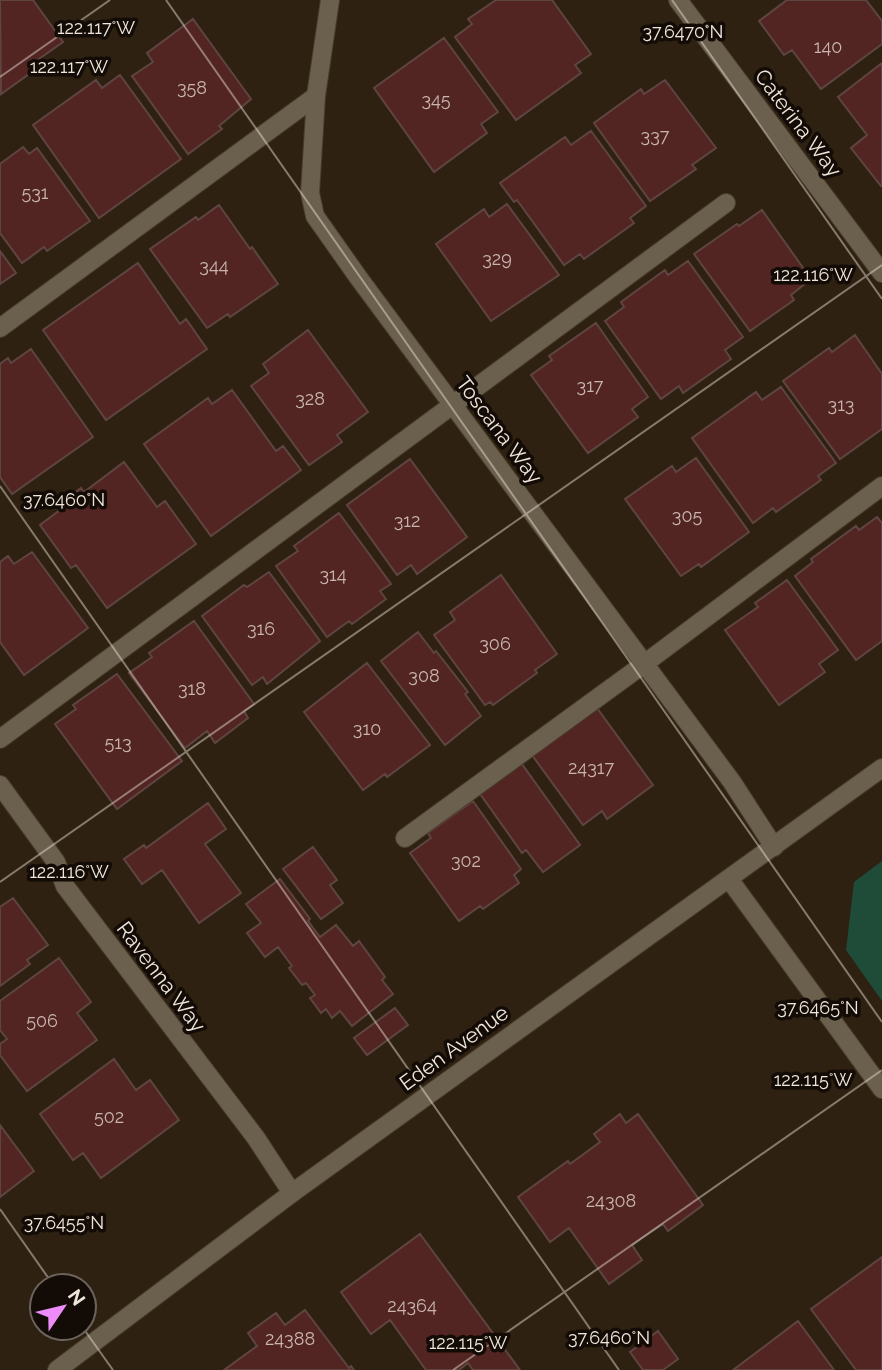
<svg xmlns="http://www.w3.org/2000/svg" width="882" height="1370" font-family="Raleway,sans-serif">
<rect width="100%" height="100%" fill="#2f2111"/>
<path fill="#1e4c38" d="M882 861V1001L846 950 854 882Z"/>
<path fill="#522422" stroke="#5e4542" stroke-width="2" d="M0 0H33L63 42 39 59 43 64 1 94Z
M496 0H552L591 54 575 65 581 73 516 120 455 37 472 24 468 19Z
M787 0H866L882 21V44L821 89 792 50 784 55 759 21Z
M193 19 251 99 219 126 222 129 188 154 132 76 153 62 147 53Z
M444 38 498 112 481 124 487 133 434 172 374 88Z
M882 63V185L881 186 851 148 867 135 838 97Z
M120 75 181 159 99 218 33 125 96 80 102 88Z
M665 80 716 148 692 165 696 169 650 201 594 123 641 89 644 94Z
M591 131 646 206 630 218 634 223 584 259 580 254 564 265 517 200 514 202 500 183 565 137 571 145Z
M23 147 29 154 37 148 90 221 47 251 44 247 22 263 0 233V164Z
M507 204 559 275 491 321 436 244 484 209 489 217Z
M219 205 250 249 252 247 278 284 230 317 228 314 207 328 150 249 196 217 198 220Z
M762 210 811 279 791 295 794 300 750 331 694 254 737 224 739 226Z
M0 251 16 273 0 284Z
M688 261 743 337 725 350 731 359 683 393 679 386 661 399 605 321 624 307 621 302 665 270 668 275Z
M138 263 180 324 186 319 207 349 106 420 43 330Z
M596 323 648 397 632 409 638 417 588 453 531 375 552 360 549 356Z
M308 330 368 412 337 435 342 442 309 465 251 386 269 373 263 364Z
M855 335 882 374V429L840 459 783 381 829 348 832 352Z
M31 349 93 437 12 494 0 477V364L8 358 11 363Z
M781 387 836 463 818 476 821 480 776 512 773 508 753 523 692 438 756 392 762 400Z
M232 390 276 451 283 446 301 470 211 536 144 444 208 398 212 404Z
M696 458 749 532 701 567 699 564 681 576 625 499 672 466 676 472Z
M410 459 467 537 417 574 411 565 397 575 347 505Z
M124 462 157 507 165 501 196 544 107 608 76 565 71 568 40 525 60 510 57 506 81 488 84 492Z
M339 513 391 584 380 591 386 599 352 624 349 621 327 637 276 566 298 551 294 546Z
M877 517 882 523V641L856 660 795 576 813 562 811 559 856 526 859 530Z
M32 552 88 628 24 675 0 642V562L8 556 14 564Z
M269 572 320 641 267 684 263 677 252 685 202 616 244 585 247 587Z
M501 575 557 654 535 670 537 673 493 705 490 702 485 705 434 635 455 620 450 612Z
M787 580 838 650 819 664 825 672 779 705 725 630 758 607 755 603Z
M194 621 254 704 244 711 248 718 215 743 207 731 185 748 129 673 152 657 149 653Z
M418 632 434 653 436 651 468 692 465 694 481 716 445 745 381 661Z
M367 663 430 745 387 777 385 774 363 790 304 712Z
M117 674 182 761 117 809 55 724 76 709 73 705Z
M597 708 653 785 607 819 602 811 583 825 529 751Z
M519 760 580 845 543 872 526 850 522 853 478 791Z
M473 801 521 869 514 875 519 883 483 909 480 906 459 921 410 853 431 838 428 833Z
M208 803 226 829 205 844 241 893 199 923 162 870 142 884 124 859 144 845 146 848Z
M313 847 337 880 330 885 343 903 321 919 283 869Z
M280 879 310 919 308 921 320 937 336 925 353 946 359 941 385 977 382 980 393 994 352 1026 340 1011 332 1018 326 1009 321 1013 310 998 315 995 306 983 302 985 289 968 292 966 278 947 265 957 247 933 261 923 246 904Z
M13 898 48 945 27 960 30 964 0 986V907Z
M59 958 91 1002 77 1013 97 1040 27 1091 0 1055V1044L7 1039 0 1030V1001Z
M395 1008 408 1025 367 1055 354 1038Z
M114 1059 136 1090 150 1080 179 1120 101 1178 83 1153 73 1160 40 1114Z
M620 1114 626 1123 638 1114 703 1205 668 1231 663 1224 632 1245 642 1260 609 1284 569 1228 550 1242 518 1197 568 1161 570 1164 600 1142 594 1134Z
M0 1125 34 1171 0 1197Z
M420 1234 520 1370H473L468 1363 459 1370H426L390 1320 371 1334 341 1292Z
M882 1257V1370H856L811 1309Z
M305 1310 349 1368 351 1366 354 1370H224L257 1346 248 1333 276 1313 285 1325Z
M798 1321 834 1370H733Z
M658 1331 678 1359 663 1370H643L630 1352Z"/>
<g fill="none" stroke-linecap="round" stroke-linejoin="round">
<defs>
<path id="service" d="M0 328 316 96
M0 739 726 203
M405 838 644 664 882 486"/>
<path id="minor" d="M330 0 316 96 310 193 315 216 358 277 732 782 774 847
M678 0 882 273
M0 785 56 862 65 886 256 1138 292 1193
M729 879 882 1089"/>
<path id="tertiary" d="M57 1370 292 1193 882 768"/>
</defs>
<use href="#service" stroke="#4a3d2d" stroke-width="20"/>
<use href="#minor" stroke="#4a3d2d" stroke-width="20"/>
<use href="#tertiary" stroke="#4a3d2d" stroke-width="20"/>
<use href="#service" stroke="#6b604e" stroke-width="18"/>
<use href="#minor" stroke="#6b604e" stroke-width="18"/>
<use href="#tertiary" stroke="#6b604e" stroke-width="18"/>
</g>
<path fill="none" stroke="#f0e6dc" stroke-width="2" stroke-opacity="0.45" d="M166 0 882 1022M672 0 882 299M0 77 110 0M0 486 619 1370M0 882 882 265M0 1209 54 1286M83 1328 113 1370M453 1370 882 1070"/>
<g text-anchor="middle" stroke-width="7" stroke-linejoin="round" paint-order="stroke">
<g font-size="18" fill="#c8b6ae">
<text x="828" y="53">140</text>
<text x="192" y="94">358</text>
<text x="436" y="106">345</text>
<text x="655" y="142">337</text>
<text x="35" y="199">531</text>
<text x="497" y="265">329</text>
<text x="214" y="272">344</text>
<text x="590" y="392">317</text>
<text x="310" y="405">328</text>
<text x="841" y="411">313</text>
<text x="687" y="522">305</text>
<text x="407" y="527">312</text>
<text x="333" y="581">314</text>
<text x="261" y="635">316</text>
<text x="495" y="650">306</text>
<text x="424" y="682">308</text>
<text x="192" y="695">318</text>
<text x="367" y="735">310</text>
<text x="118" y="749">513</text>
<text x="591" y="774">24317</text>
<text x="466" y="867">302</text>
<text x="42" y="1027">506</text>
<text x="109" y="1123">502</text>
<text x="611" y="1207">24308</text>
<text x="412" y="1312">24364</text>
<text x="290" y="1345">24388</text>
</g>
<g font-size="21" fill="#f0e6dc" stroke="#130c06">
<text transform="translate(798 123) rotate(53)" y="7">Caterina Way</text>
<text transform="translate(499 430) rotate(53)" y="7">Toscana Way</text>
<text transform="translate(161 977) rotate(53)" y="7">Ravenna Way</text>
<text transform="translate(454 1048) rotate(-36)" y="7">Eden Avenue</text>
</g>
</g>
<g font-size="18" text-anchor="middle" fill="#f0e6dc" stroke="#130c06" stroke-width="7" stroke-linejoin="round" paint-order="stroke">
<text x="96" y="34">122.117°W</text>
<text x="683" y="38">37.6470°N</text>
<text x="69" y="73">122.117°W</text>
<text x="813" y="281">122.116°W</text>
<text x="64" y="506">37.6460°N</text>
<text x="69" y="878">122.116°W</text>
<text x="818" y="1014">37.6465°N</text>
<text x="813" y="1086">122.115°W</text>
<text x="64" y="1229">37.6455°N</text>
<text x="609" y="1344">37.6460°N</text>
<text x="468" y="1349">122.115°W</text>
</g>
<g transform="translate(63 1307) rotate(55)"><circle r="33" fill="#130c06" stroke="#6b635c" stroke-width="2"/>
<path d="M0-5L12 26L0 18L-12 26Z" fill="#ed8cf9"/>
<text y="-10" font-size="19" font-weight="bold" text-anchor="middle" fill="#f0e6dc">N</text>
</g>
</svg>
